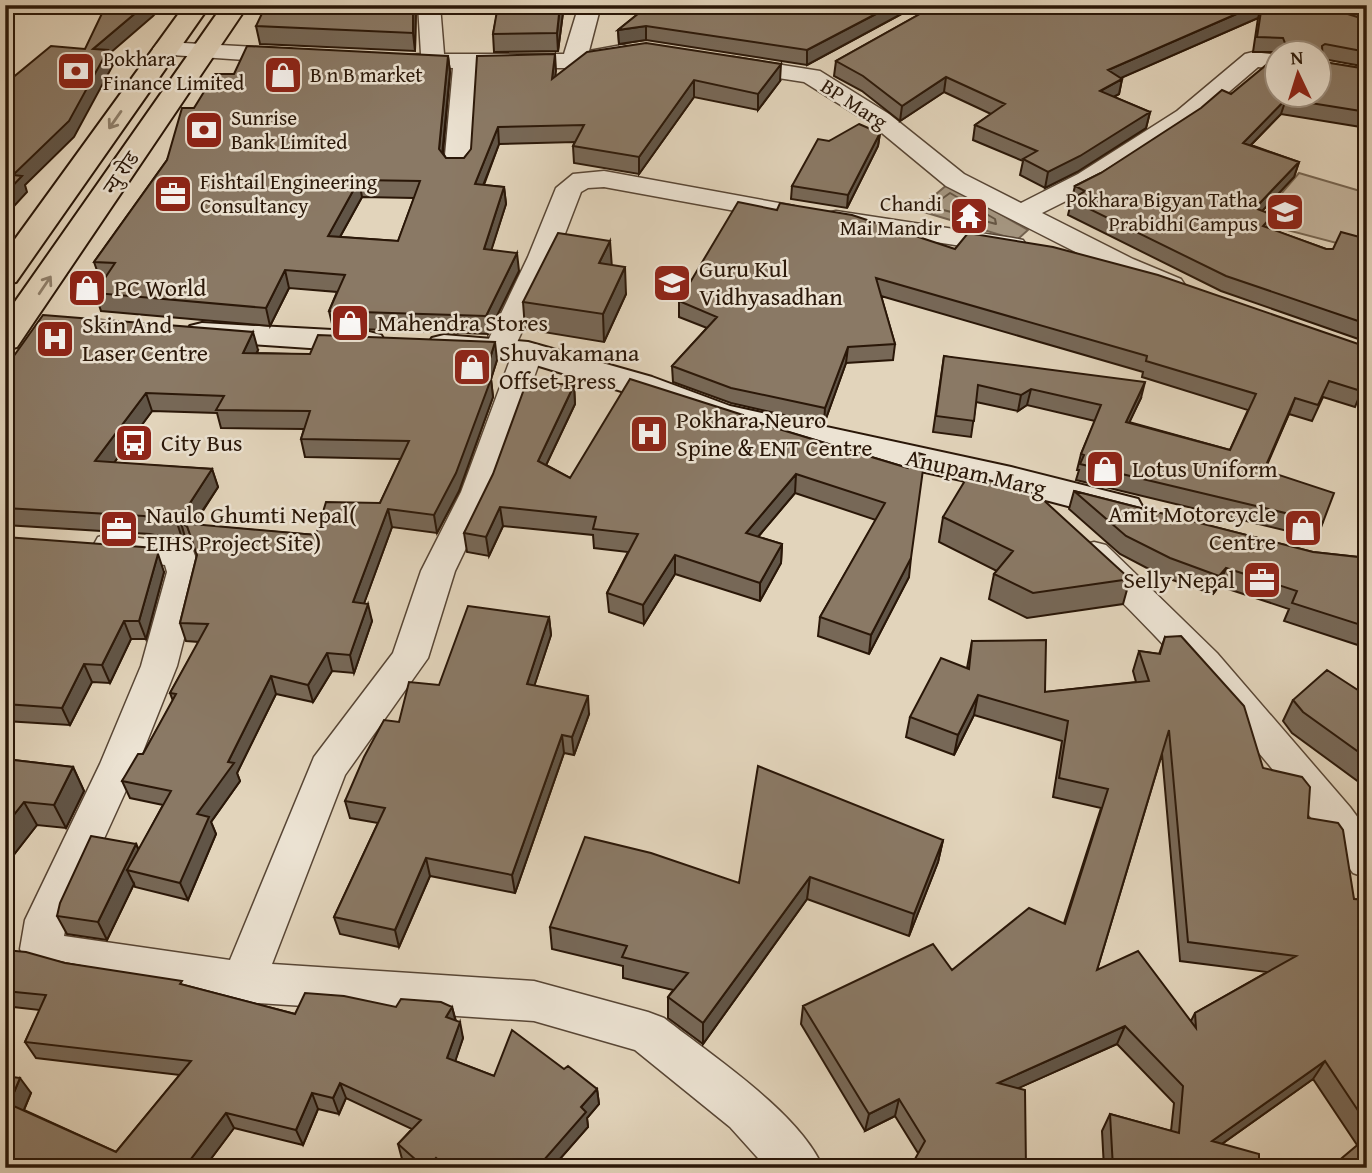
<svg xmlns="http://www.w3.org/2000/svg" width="1372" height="1173" font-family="'Gentium Book Plus','Noto Serif Devanagari',serif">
<rect width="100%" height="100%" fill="#e2d4bb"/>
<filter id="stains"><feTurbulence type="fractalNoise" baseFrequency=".00286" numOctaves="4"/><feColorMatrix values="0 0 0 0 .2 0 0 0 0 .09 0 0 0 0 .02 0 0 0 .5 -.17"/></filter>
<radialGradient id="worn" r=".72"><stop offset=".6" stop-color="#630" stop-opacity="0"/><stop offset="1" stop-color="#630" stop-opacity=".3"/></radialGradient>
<path fill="#c3b49d" stroke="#766652" stroke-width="2" d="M1299 173 1367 193V251L1257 222Z"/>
<path fill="#a3947e" stroke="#73624f" stroke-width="2" d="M948 184 1028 230 1017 240 917 210Z"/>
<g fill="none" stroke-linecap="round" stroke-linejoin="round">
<path stroke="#665643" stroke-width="2" d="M950 193 995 219 996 224 936 208V203Z"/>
<defs>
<path id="minor" d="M418 5H440L444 54H564L579 5H601L589 51 622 45 630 47 634 52 630 57 571 68H477L470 166 466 172H448L444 166 453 68 395 66 391 61 395 56 421 54Z
M165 42 291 49 299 51 303 56 299 61 291 63 157 54 153 49 157 44Z
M1253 52 1278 55V69L1258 67 1195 121 1096 186 1042 213 1133 259 1181 279 1185 285 1181 291 1171 294 1161 291 1113 271 946 186 871 124 804 82 733 71 725 69 721 64 725 59 733 57 820 71 889 114 964 174 1021 203 1078 174 1177 111 1245 54Z
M604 171 784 204 794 206 798 212 794 218 784 220 604 187 588 188 581 192 556 257 514 349 510 356 499 358 488 356 484 349 528 257 556 188 573 174Z
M836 211 1013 238 1023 240 1027 246 1023 252 1013 254 826 225 822 219 826 213Z
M528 343 539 345 543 352 493 492 455 571 428 658 345 775 272 964 534 981 648 1012 664 1018C711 1055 800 1113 823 1168H767L730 1127 635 1050 534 1021 243 1002 75 977 26 962 20 949 25 920 100 764 141 666 167 572 165 565 98 555 93 546 98 537 110 534 191 545 201 572 177 666 138 764 67 920 64 936 230 960 314 757 393 653 421 571 461 492 513 352 517 345Z
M1094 542 1106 545 1217 653 1350 807 1367 830V878L1353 873C1271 762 1182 658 1082 563L1077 554 1082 545Z"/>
<path id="secondary" d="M202 323 369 332 381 335 385 342 381 349 369 352 190 340 186 333 190 326Z
M444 335 528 342 652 377 730 406 1011 467 1138 499 1143 508 1138 517 1125 521 1011 491 722 427 628 393 526 362 432 352 428 345 432 338Z"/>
<path id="primary" d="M185 5H210L16 282 5 284V253Z
M223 5H248L17 347 5 350V316Z"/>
</defs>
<use href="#minor" stroke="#584635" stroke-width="3"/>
<use href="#secondary" stroke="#2a1708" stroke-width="4"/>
<use href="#primary" stroke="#2a1708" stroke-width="4"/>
<use href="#minor" fill="#ece3d3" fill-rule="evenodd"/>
<use href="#secondary" fill="#ece3d3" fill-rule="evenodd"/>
<use href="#primary" fill="#e2d4bb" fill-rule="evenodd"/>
</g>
<path fill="#776857" stroke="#2a1708" stroke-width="2" fill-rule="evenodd" d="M416 5 415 51 260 44 256 26Z
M482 5H564L558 51 494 52 493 34 498 9H482Z
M649 5H918L807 65 646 40 619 44 618 30Z
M936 5H1367V67L1323 59V62L1367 69V128L1281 114 1251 145 1299 162 1294 177 1262 211 1273 215 1268 228 1326 249H1333L1367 239V342L1221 291 1068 215 1075 186 1101 173 1231 94 1320 52H1253L1258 18 1120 78 1122 79 1119 94 1114 97 1150 112 1146 128 1077 172 1045 188 1020 175 1023 161 973 140 975 125 991 114 944 92 900 121 862 91 834 76 836 61Z
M555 54V76L780 81 758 110 694 97 639 174 574 163 573 146 575 142 499 144 484 185 504 187 506 204 491 250 519 271 488 334 333 328 329 311 337 292 289 288 270 326 101 311 95 293 104 279H100L94 262 167 160 194 108 234 74 448 56 450 72 443 153 446 158H464ZM362 197 414 198 398 241 340 237Z
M880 133 878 146 847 208 791 199 792 186 829 141Z
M955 249 1367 377 1355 407 1323 397 1312 421 1289 414 1264 470 1323 522 1317 538 1076 480 1079 470H1077L1081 454 1095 421 1027 405 1018 411 976 402 971 437 933 432 944 356 1141 398 1129 422 1230 450 1248 410 1142 377 1143 372 881 296 895 344 893 360 846 363 824 424 731 403 673 382 672 366 707 328 679 317V301Z
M611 265 626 294 604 342 525 329 523 302Z
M258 350 257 353 497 360 491 379 493 397 459 491 437 533 392 527 364 603 372 621 354 673 332 671 313 702 276 694 237 773 240 781 211 822 216 834 188 900 135 887 134 884 107 940 67 934 57 916 136 844 139 850 163 805 130 798 122 781 143 754 173 701 170 693 199 642 186 641 180 623 197 555 193 544 187 541 185 537 183 541 150 534 5 525V378L9 373 6 367ZM152 411 217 413 221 428 304 429 301 439 305 457 401 459 380 503 316 535 194 525 218 487 212 469 114 463Z
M574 385 575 404 546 465 570 478 743 418 908 468 909 577 869 654 818 636 820 617 876 520 795 493 758 537 782 544 781 563 760 601 675 574 644 624 609 612 607 593 628 552 594 548 593 535 503 526 489 556 467 552 464 533Z
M1074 491 1313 552 1367 558V648L1284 621 1289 609 1219 586 1213 594 1164 577 1120 554 1069 509Z
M943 517 1130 579 1123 604 1027 618 989 599 994 574 997 571 939 542Z
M5 537 164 572 146 639H131L110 683 92 682 70 725 5 721Z
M549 617 551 635 534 686 589 714 574 755 564 753 515 893 430 876 399 947 340 934 334 917 378 823 350 818 345 801 399 722 439 685Z
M1165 637 1263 768 1308 818 1354 899 1367 900V1168L1357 1145 1313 1079 1222 1144 1259 1168H1104L1102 1131 1110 1114 1171 1131 1174 1103 1117 1044 1018 1088 918 1153 895 1116 865 1131 801 1024 803 1006 952 970 1064 923 1101 808 1053 797 1062 741 974 715 954 755 906 737 910 717 967 668 972 641 1045 692 1136 682 1133 671 1139 651 1159 654ZM1162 754 1180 961 1267 972 1195 1013 1191 1021 1097 970Z
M1367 696V788L1292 733 1283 721 1293 700Z
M5 759 73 767 84 791 66 828 37 825 5 866Z
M943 840 938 862 909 936 807 899 703 1044 668 1018V997L673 990 623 978V966L552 949 550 927 739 883Z
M5 950 65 963 184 985 295 1014 396 1007H452L456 1021 463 1038 455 1061 494 1076 564 1069 597 1089 599 1104 587 1118 588 1127 552 1168H413L402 1159 398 1144 412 1129 346 1098 339 1114 318 1109 303 1145 234 1128 204 1168H5V1076L31 1093 24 1110 116 1152 180 1075 36 1058 25 1042 40 1010 5 1006Z"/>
<path fill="#615547" stroke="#2a1708" stroke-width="2" d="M145 5H163L153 16 109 54 113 65 74 137 25 185 27 192 5 216V194L13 175 93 49Z
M413 5H416L415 51 413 33Z
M560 5H564L558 51 557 33Z
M893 5H918L807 65V50Z
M1257 5H1262L1258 18 1105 85 1108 70Z
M646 26V40L619 44 618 30Z
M555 54 556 71 553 96 552 79Z
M448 56 450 72 441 166 439 149Z
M781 64 780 81 758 110V94Z
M946 77 944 92 900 121 902 106Z
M1122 79 1119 94 1097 106 1100 91Z
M694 80V97L639 174V157Z
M1286 99 1281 114 1238 158 1243 143Z
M1150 112 1146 128 1077 172 1045 188 1048 172Z
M498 127 499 144 477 201 475 184Z
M880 133 878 146 847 208 848 195Z
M1299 162 1294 177 1250 224 1255 208Z
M359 180 362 197 331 253 328 236Z
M504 187 506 204 486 267 484 249Z
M1273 215 1268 230 1263 226Z
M610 241 612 268 599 263Z
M517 253 519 271 488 334 486 316Z
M625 267 626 294 604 342 603 314Z
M285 270 289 288 270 326 266 308Z
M253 332 258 350 248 371 243 353Z
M495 342 497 360 491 379 493 397 459 491 437 533 434 515 484 378Z
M848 347 846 363 824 424 825 408Z
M1145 382 1141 398 1122 438 1126 422Z
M574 385 575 404 539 480 538 461Z
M1031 389 1027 405 1018 411 1021 395Z
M146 393 152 411 102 479 95 461Z
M1295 398 1289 414 1258 486 1264 470Z
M212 469 218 487 189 531 187 526 181 523 185 537 183 541 177 523Z
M796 474 795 493 745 552 746 533Z
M500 507 503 526 489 556 486 537Z
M388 509 392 527 358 620 353 602Z
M782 544 781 563 760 601V583Z
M158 554 164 572 146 639 139 621Z
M675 555V574L644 624 643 605Z
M911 558 909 577 869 654 871 635Z
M1226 568 1219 586 1213 594 1219 576Z
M368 604 372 621 354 673 350 655Z
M549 617 551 635 529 702 527 684Z
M124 621 131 639 110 683 102 665Z
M327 653 332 671 313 702 308 685Z
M84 664 92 682 70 725 62 708Z
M271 676 276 694 237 773 240 781 211 822 216 834 188 900 180 883 197 814 228 762Z
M978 695 974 715 954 755 958 735Z
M588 696 589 714 574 755 572 737Z
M562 735 564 753 515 893 512 875Z
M73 767 84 791 66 828 54 805Z
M24 802 37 825 5 866V826Z
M943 840 938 862 909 936 914 914Z
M136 844 144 862 127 870 134 884 107 940 98 922Z
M426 858 430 876 399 947 395 930Z
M810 877 807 899 703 1044V1023Z
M452 1007 456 1023 446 1017Z
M460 1022 463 1038 451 1074 447 1058Z
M1125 1026 1117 1044 992 1100 998 1083Z
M1325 1061 1313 1079 1202 1158 1212 1141Z
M20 1078 31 1093 20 1119 9 1104Z
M340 1083 346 1098 339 1114 333 1098Z
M597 1089 599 1104 587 1118 588 1127 552 1168H537L581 1107Z
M312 1093 318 1109 303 1145 296 1130Z
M899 1099 895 1116 865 1131 869 1114Z
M226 1113 234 1128 204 1168H184Z
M436 1158 439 1168H427Z"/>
<path fill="#8a7965" stroke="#2a1708" stroke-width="2" fill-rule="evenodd" d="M106 5H145L93 49 108 50 69 121 13 175 22 176 5 194V84L51 46 85 49Z
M266 5H413V33L256 26Z
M498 5H560L557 33 493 34Z
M649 5H893L807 50 646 26 618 30Z
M936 5H1257L1108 70 1122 79 1100 91 1150 112 1080 156 1048 172 1023 159 1037 151 975 125 1005 104 946 77 902 106 863 76 836 61Z
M1262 5H1319L1367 20V52L1325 44 1322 46 1323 62 1367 69V112L1286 99 1243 143 1299 162 1255 208 1273 215 1263 226 1326 249H1333L1341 232 1367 239V324L1226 276 1071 200 1085 191 1075 186 1101 173 1201 108 1222 90 1231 94 1277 56 1278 94H1320V52H1285V49L1292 44 1285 43 1283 38 1257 37Z
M1355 5H1367V8Z
M646 43 781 64 758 94 694 80 639 157 573 146 584 125 498 127 475 184 504 187 484 249 517 253 486 316 329 311 345 275 285 270 266 308 95 293 115 263 94 262 167 160 182 108H194L215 74H234L247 46 448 56 439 149 446 158H464L471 149 477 56 555 54 552 79 587 52ZM359 180 420 181 398 241 328 236Z
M859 124 880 133 848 195 792 186 818 139 829 141Z
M738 202 777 210 780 203 852 215 955 249 968 233 1053 247 1158 275 1367 347V377L1361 391 1329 381 1318 405 1295 398 1264 470 1334 493 1323 522 1080 464 1084 455 1081 454 1101 405 1031 389 1021 395 978 385 974 421 936 416 944 356 1145 382 1126 422 1230 450 1256 394 1146 361 1147 356 876 278 895 344 848 347 825 408 731 388 672 366 717 317 679 301Z
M558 233 610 241 599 263 625 267 603 314 523 302Z
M43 315 253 332 243 353 310 354 318 335 495 342 484 378 491 379 456 473 434 515 388 509 353 602 368 604 350 655 327 653 308 685 271 676 228 762 234 763 197 814 209 817 180 883 127 870 171 791 122 781 138 754H143L176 694 170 693 208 624 180 623 197 555 187 526 181 523 316 535 326 502 380 503 409 441 301 439 310 411 216 410 224 396 146 393 95 461 212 469 177 523 144 516 5 508V378L13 367H6Z
M630 379 743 415 742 418 908 468 918 453 925 455 911 558 871 635 820 617 885 503 796 474 746 533 782 544 760 583 675 555 643 605 607 593 638 534 593 529 596 517 500 507 486 537 464 533 493 474 527 381 574 385 538 461 570 478Z
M969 474 1038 495 1130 579 1033 593 994 574 1013 551 943 517Z
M1074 491 1313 552 1367 558V627L1292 603 1297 591 1226 568 1219 576 1170 558 1126 536Z
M5 537 156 548 158 554 139 621H124L102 665 84 664 62 708 5 704Z
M468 606 549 617 527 684 588 696 572 737 562 735 512 875 426 858 395 930 334 917 385 808 345 801 364 757 384 720 399 722 409 682 439 685Z
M1181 636 1244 706 1263 768 1302 777 1310 787 1308 818 1338 823 1343 830 1354 899 1367 900V1124L1325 1061 1212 1141 1259 1154V1168H1113L1110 1114 1179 1133 1183 1086 1125 1026 998 1083 1025 1090 1026 1168H910L925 1141 899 1099 869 1114 803 1006 933 944 952 970 1029 908 1065 924 1108 789 1059 778 1068 721 978 695 958 735 910 717 941 658 969 669 972 641 1046 640 1045 692 1149 681 1139 651 1160 654 1165 637ZM1169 730 1188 942 1296 956 1195 1013 1196 1028 1138 951 1097 970Z
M1327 670 1367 696V758L1303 712 1293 700Z
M5 759 73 767 54 805 24 802 5 826Z
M758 766 943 840 914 914 810 877 703 1023 668 997 688 973 622 957 627 946 550 927 585 837 651 853 739 883Z
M91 836 136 844 98 922 57 916 60 903Z
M5 950 26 952 65 963 182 981 180 984 295 1014 305 993 344 996 396 1007 401 999 441 1002 452 1007 446 1017 460 1022 447 1058 494 1076 512 1030 564 1069 568 1066 597 1089 581 1107 586 1112 537 1168H448L436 1158 427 1168H425L398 1144 421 1120 340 1083 333 1098 312 1093 296 1130 226 1113 184 1168H5V1076L20 1078 9 1104 116 1152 191 1061 25 1042 46 995 5 991Z
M1367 1137V1168H1330Z"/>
<defs><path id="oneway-shaft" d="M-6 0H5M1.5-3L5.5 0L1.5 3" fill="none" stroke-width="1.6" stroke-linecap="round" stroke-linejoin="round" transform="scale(1.75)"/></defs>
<g stroke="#8f7f6a">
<use href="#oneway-shaft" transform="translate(115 120) rotate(125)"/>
<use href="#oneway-shaft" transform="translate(45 285) rotate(-56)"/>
</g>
<defs>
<symbol id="bank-square" viewBox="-11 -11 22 22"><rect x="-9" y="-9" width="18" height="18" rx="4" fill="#8f2418" stroke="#ece3d3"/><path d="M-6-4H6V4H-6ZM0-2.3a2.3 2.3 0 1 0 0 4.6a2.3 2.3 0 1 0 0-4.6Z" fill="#fff"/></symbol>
<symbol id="shop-square" viewBox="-11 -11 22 22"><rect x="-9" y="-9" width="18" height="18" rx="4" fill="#8f2418" stroke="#ece3d3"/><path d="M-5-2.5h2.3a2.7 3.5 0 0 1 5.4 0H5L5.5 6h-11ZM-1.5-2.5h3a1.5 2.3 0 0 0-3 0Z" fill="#fff"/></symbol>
<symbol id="office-square" viewBox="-11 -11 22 22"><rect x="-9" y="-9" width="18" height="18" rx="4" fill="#8f2418" stroke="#ece3d3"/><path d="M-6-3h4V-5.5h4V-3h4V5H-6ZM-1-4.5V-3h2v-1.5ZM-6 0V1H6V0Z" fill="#fff"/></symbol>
<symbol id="university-square" viewBox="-11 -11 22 22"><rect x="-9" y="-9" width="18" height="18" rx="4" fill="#8f2418" stroke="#ece3d3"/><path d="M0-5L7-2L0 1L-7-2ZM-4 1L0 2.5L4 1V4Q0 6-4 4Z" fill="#fff"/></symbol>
<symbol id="temple-square" viewBox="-11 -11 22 22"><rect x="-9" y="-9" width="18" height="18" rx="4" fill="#8f2418" stroke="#ece3d3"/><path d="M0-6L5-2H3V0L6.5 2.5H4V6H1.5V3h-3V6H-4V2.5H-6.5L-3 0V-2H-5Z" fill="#fff"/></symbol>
<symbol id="school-square" viewBox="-11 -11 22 22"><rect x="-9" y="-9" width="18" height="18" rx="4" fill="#8f2418" stroke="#ece3d3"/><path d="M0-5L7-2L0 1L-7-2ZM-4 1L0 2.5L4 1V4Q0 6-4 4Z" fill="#fff"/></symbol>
<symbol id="hospital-square" viewBox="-11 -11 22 22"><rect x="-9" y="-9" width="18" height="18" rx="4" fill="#8f2418" stroke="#ece3d3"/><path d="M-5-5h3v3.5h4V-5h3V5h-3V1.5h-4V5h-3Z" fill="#fff"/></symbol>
<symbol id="bus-square" viewBox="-11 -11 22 22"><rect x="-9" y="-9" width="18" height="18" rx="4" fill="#8f2418" stroke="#ece3d3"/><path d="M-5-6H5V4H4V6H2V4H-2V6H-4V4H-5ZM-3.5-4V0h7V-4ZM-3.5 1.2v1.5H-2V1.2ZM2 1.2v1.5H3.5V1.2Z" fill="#fff"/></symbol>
</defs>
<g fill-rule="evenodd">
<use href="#bank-square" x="54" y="49" width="44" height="44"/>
<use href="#shop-square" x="261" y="53" width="44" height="44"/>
<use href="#bank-square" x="182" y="108" width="44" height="44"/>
<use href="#office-square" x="151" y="172" width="44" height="44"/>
<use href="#university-square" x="1263" y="190" width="44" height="44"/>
<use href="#temple-square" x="947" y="194" width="44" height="44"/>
<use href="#school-square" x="650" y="261" width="44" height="44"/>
<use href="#shop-square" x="65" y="266" width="44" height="44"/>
<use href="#shop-square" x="328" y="301" width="44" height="44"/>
<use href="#hospital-square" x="33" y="317" width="44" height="44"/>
<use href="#shop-square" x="450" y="345" width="44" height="44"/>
<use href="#hospital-square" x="627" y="412" width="44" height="44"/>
<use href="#bus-square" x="112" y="421" width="44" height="44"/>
<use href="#shop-square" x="1083" y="447" width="44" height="44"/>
<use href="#shop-square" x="1281" y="506" width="44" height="44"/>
<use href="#office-square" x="97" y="507" width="44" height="44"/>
<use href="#office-square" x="1240" y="558" width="44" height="44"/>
</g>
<g text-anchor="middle" stroke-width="5" stroke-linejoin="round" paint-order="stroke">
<g font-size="21" fill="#2a1708" stroke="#ece3d3" text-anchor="start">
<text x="103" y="66">Pokhara<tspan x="103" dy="24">Finance Limited</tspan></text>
<text x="310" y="82">B n B market</text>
<text x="231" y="125">Sunrise<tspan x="231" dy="24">Bank Limited</tspan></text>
<text x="200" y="189">Fishtail Engineering<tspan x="200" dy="24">Consultancy</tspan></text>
<text x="1258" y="207" text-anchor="end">Pokhara Bigyan Tatha<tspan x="1258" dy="24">Prabidhi Campus</tspan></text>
<text x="942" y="211" text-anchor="end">Chandi<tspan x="942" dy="24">Mai Mandir</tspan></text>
</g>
<g font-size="21" fill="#2a1708" stroke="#ece3d3">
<text transform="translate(854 104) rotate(33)" y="7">BP Marg</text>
<text transform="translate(121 173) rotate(-56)" y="7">न्यु रोड</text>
</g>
<g font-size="24" fill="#2a1708" stroke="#ece3d3" text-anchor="start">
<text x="699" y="277">Guru Kul<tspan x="699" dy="28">Vidhyasadhan</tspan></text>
<text x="114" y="296">PC World</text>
<text x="377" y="331">Mahendra Stores</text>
<text x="82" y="333">Skin And<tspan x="82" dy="28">Laser Centre</tspan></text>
<text x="499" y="361">Shuvakamana<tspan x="499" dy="28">Offset Press</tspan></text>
<text x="676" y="428">Pokhara Neuro<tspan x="676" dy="28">Spine &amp; ENT Centre</tspan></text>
<text x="161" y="451">City Bus</text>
<text x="1132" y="477">Lotus Uniform</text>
<text x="1276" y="522" text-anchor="end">Amit Motorcycle<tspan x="1276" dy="28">Centre</tspan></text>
<text x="146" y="523">Naulo Ghumti Nepal(<tspan x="146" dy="28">EIHS Project Site)</tspan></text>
<text x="1235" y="588" text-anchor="end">Selly Nepal</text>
</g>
<g font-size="24" fill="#2a1708" stroke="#ece3d3">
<text transform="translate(976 473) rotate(13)" y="8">Anupam Marg</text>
</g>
</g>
<rect width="1372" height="1173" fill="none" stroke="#e2d4bb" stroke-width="28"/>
<rect x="7" y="7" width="1358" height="1159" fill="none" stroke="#2a1708" stroke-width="3.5"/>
<rect x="14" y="14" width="1344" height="1145" fill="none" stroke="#2a1708" stroke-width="2"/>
<g transform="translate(1298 74) rotate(356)"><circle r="33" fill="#ece3d3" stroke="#9e9182" stroke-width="2"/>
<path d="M0-5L12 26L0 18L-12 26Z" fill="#8f2418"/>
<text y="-10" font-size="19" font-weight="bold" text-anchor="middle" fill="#2a1708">N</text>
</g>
<rect width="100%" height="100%" filter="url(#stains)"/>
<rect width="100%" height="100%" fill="url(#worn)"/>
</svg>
